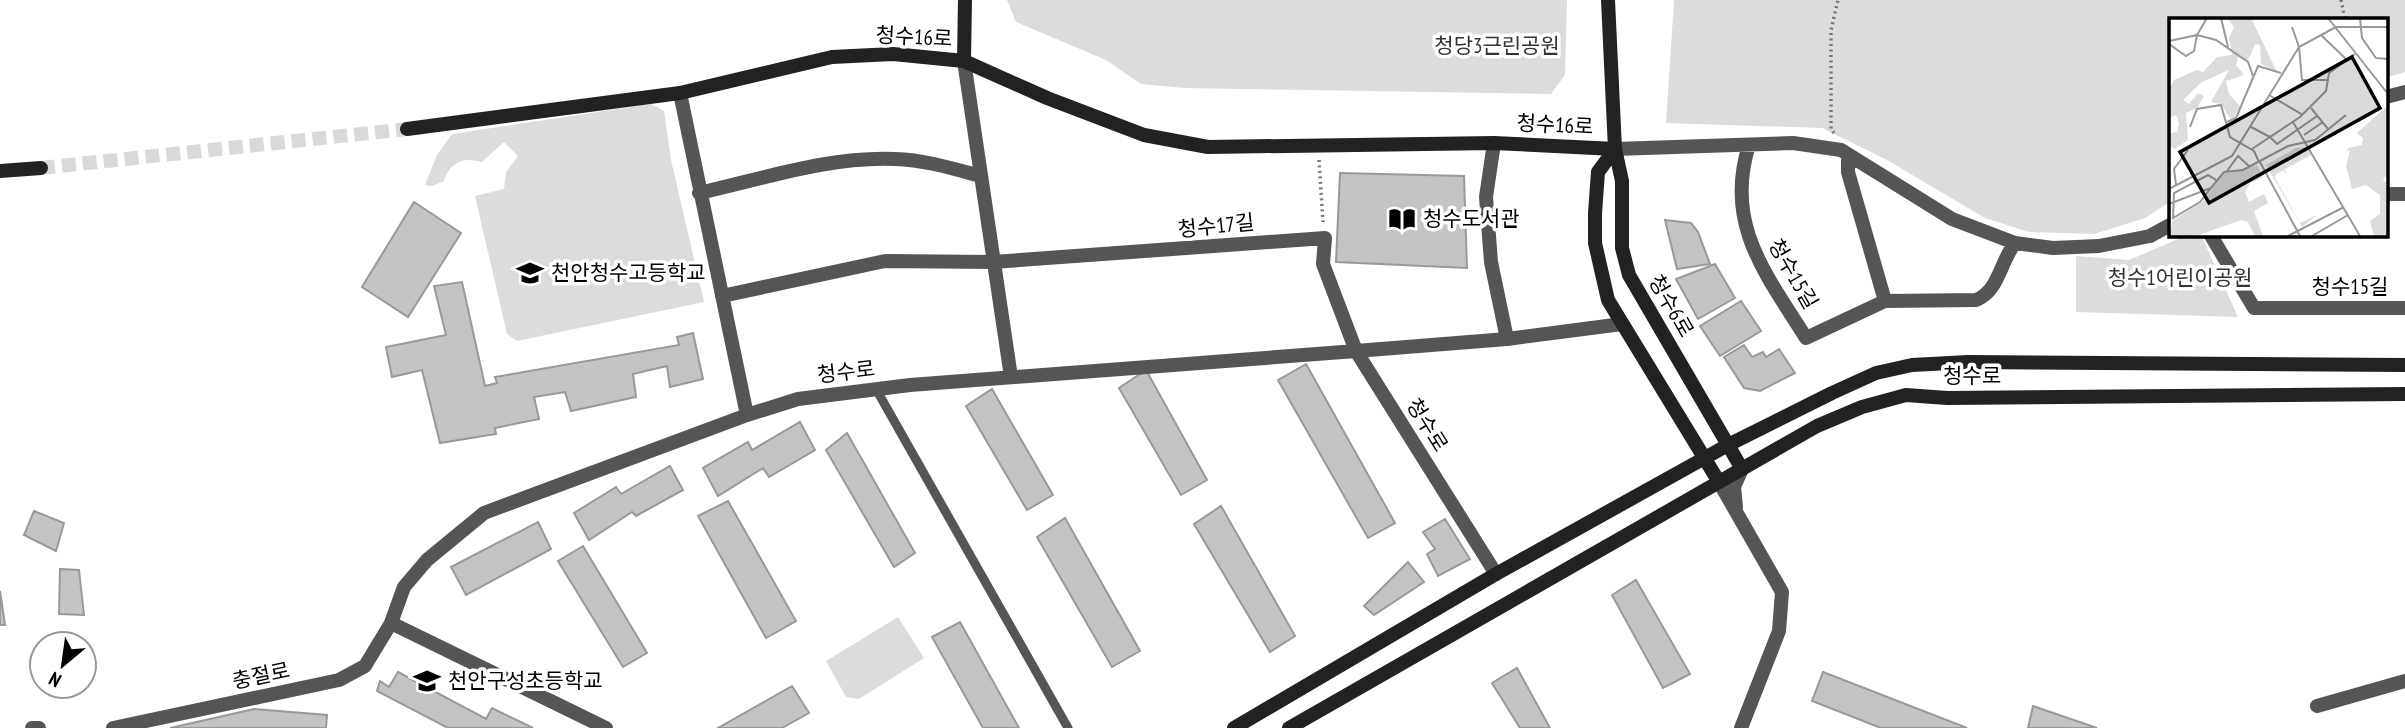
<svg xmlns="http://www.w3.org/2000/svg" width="2405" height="728" font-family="'PT Sans Narrow','Noto Sans KR',sans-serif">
<rect width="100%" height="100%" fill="#fff"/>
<path fill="#dcdcdc" d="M1007 0H1567L1565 75 1551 94 1185 88 1141 84 1106 60 1016 22Z
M1674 0H2405V72L2386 78V19H2170V202L2145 218 2094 234 2029 232 1985 218 1887 160 1822 128 1666 123Z
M651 104 664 111 671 160 704 302 517 341 507 334 475 196 504 189 506 172 518 156 504 142 482 162C464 156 449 163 444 181L432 186 425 185 437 155 452 134Z
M2190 234 2201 235 2238 317 2076 312V256L2129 260Z
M898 617 924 658 859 699 846 697 826 661Z"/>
<path fill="#c4c4c4" stroke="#999" stroke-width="2" d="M1340 173 1464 176 1467 268 1336 262Z
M414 202 461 233 408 317 362 287Z
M1665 220 1691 223 1698 232 1710 264 1677 269Z
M1715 264 1735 298 1698 319 1676 279Z
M462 282 485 386 497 383 495 377 679 345 677 337 693 333 703 379 670 387 667 366 633 374 636 397 571 411 565 392 534 397 539 419 495 428 496 434 440 443 422 370 392 377 386 347 446 335 434 286Z
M1741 301 1761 331 1720 356 1700 326Z
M1744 345 1752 357 1763 352 1766 357 1779 349 1795 373 1760 391 1744 388 1724 357Z
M1306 364 1395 523 1368 538 1278 380Z
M1146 370 1207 480 1181 495 1119 388Z
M992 389 1053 495 1027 510 966 406Z
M800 422 815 450 769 477 763 468 718 496 703 468 748 442 752 450Z
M847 433 915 553 894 567 826 450Z
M670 466 683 490 636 516 632 512 589 540 574 513 616 487 621 494Z
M728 501 796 621 766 638 698 516Z
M1221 506 1295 636 1270 652 1194 524Z
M34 511 64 523 56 551 24 535Z
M1065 518 1140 651 1112 667 1037 537Z
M1445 519 1470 559 1438 576 1427 554 1435 549 1423 532Z
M538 522 551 549 466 595 451 567Z
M583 546 647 653 623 667 558 561Z
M1408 562 1424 582 1374 615 1364 606Z
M60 569 79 570 84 615 59 614Z
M1636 580 1690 674 1663 688 1612 595Z
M0 591 5 625H0Z
M960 622 1019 728H983L932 637Z
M1517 668 1550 728H1520L1492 683Z
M398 672 486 719 492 708 533 728H448L377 691 380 681 389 687Z
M1823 672 1967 728H1881L1812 701Z
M792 686 809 713 782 728H718Z
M2033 706 2097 728H2028Z
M254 709 327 715 326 728H170Z"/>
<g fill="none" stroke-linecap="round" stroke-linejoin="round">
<path stroke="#d9d9d9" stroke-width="14" stroke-dasharray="14 7" stroke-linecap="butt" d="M41 168 407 129"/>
<path stroke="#777" stroke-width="3.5" stroke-dasharray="2 3.5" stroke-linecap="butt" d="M2341 0 2345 19
M1834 133 1831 129V30L1838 0
M1319 160 1323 222"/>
<path stroke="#555" stroke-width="9" d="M876 389 1068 728"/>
<path stroke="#555" stroke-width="14" d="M964 61 1011 377
M680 93 747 415
M2386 97 2405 92
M1494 143 1486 197 1491 262 1507 339
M1749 145C1724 224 1766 274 1806 338L1885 301 1976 300C1999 291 2000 262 2015 243
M1615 149 1793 143 1841 150 1952 219 2015 243 2053 248 2099 246 2150 236 2170 225
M1848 155V172L1885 301
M699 193C762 179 830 156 895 159 925 160 951 168 980 176
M2386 194H2405
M2210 234 2254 308H2405
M722 296 885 261 993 262 1325 238 1323 264 1356 351 1507 339 1622 324
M1719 482 1782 592 1779 631 1741 728
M1736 507 1734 487 1742 469
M391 623 606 728
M2317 706 2405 681
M32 728H39
M113 728 339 680 365 666 391 623 404 587 427 560 484 513 747 415 798 399 910 385 1356 351 1496 574"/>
<path stroke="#222" stroke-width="14" d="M1608 0 1615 149 1622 181V248L1629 275 1742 469
M964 61 965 0
M407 129 680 93 832 57 893 54 964 61 1047 98 1144 135 1208 147 1494 143 1615 149
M1615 149 1598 172 1595 213V243L1608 300 1719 482
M0 171 41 168
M1234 728 1496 574 1728 445 1832 393 1876 373 1912 365 1968 362 2405 365
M1289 728 1817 426 1862 407 1906 395 1947 398 2405 394"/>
</g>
<defs>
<symbol id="library-bare" viewBox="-9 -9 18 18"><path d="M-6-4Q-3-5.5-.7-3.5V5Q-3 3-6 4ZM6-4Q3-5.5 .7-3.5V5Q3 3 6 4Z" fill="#000" stroke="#fff" stroke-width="2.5" paint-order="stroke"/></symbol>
<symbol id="school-bare" viewBox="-9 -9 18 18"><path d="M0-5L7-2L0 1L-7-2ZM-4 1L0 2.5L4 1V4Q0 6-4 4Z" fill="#000" stroke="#fff" stroke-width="2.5" paint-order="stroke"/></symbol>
</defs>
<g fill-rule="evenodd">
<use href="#library-bare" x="1383" y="200" width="38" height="38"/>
<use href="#school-bare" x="511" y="254" width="38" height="38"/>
<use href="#school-bare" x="408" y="662" width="38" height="38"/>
</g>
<g text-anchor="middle" stroke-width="7" stroke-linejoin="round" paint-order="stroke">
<g font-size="21" fill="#000" stroke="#fff">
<text transform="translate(914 37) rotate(3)" y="7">청수16로</text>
<text transform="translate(1555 125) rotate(3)" y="7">청수16로</text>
<text transform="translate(1216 226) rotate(-6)" y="7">청수17길</text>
<text transform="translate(1793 274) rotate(60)" y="7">청수15길</text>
<text x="2350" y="294">청수15길</text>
<text transform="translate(1671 306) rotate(60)" y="7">청수6로</text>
<text transform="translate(846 372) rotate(-7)" y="7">청수로</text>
<text x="1972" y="383">청수로</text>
<text transform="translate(1427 425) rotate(58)" y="7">청수로</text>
<text transform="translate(261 676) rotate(-12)" y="7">충절로</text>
</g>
<g font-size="21" fill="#333" stroke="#fff">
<text x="1497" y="53">청당3근린공원</text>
<text x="2180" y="285">청수1어린이공원</text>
</g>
<g font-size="21" fill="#000" stroke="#fff" text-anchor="start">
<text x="1423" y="226">청수도서관</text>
<text x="551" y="280">천안청수고등학교</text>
<text x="448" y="688">천안구성초등학교</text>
</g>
</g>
<g transform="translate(2169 18)">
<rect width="219" height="219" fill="#fff"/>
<path d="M58 0H82L108 54 92 46 91 27 86 26 79 43 69 39 67 47 75 57 57 63 60 76 71 88 63 103 52 86 42 84 60 52 33 64 14 82 20 86 29 75 35 78 28 90 17 95 19 122 6 131 0 127V115L8 114 10 105 7 97 0 100V71L5 62 28 52 34 54 48 39 63 37 60 20 65 9ZM219 87V155L214 162 219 166V218H205L201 203 211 196V177L197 167 183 171 177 148 181 132 176 134 180 130 193 127 194 120 188 115ZM138 129 142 137 116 151 117 157 114 152 105 158 131 205 148 197 133 209 97 147 127 130ZM88 147 94 159 81 165 76 174 80 184 95 176 99 185 85 193 94 218H86L79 204 72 202 27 218H0L4 202 35 183 53 156Z" fill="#dcdcdc"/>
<path fill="none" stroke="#999" stroke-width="2" d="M52 0 59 29M159 0 219 76M191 0 193 20 207 40 219 41M123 9 130 29M167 9H219M152 17 177 41M0 23 28 17 38 0M0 26 17 38 25 33 28 17 47 22 79 44 84 58M130 29 133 62H159M100 77 134 97M142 90 159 111M58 104 67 100 89 48 112 55M124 104 191 218M21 109 28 91 52 87 61 119 85 133 90 144M82 109 101 119 131 99 157 73 160 55 186 36M135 117 154 104M83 131 101 119 108 126 148 98M91 144 131 218M58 153 69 138 81 149M7 167 5 151 19 132M42 170 31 184 4 200 5 175 39 157 47 162M0 171 63 138 130 29 167 9M0 186 42 170 55 154 74 152 119 128 146 122 177 97M119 218 175 189M143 218 179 197"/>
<path fill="#000" fill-opacity="0.15" stroke="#000" stroke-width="3.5" d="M183 39 211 90 40 185 11 134Z"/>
<rect width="219" height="219" fill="none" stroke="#000" stroke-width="3.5"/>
</g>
<g transform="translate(63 665) rotate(209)"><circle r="33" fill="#ffffff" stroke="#999999" stroke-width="2"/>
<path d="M0-5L12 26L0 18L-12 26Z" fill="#000000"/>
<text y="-10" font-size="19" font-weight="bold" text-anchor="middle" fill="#000000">N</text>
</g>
</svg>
